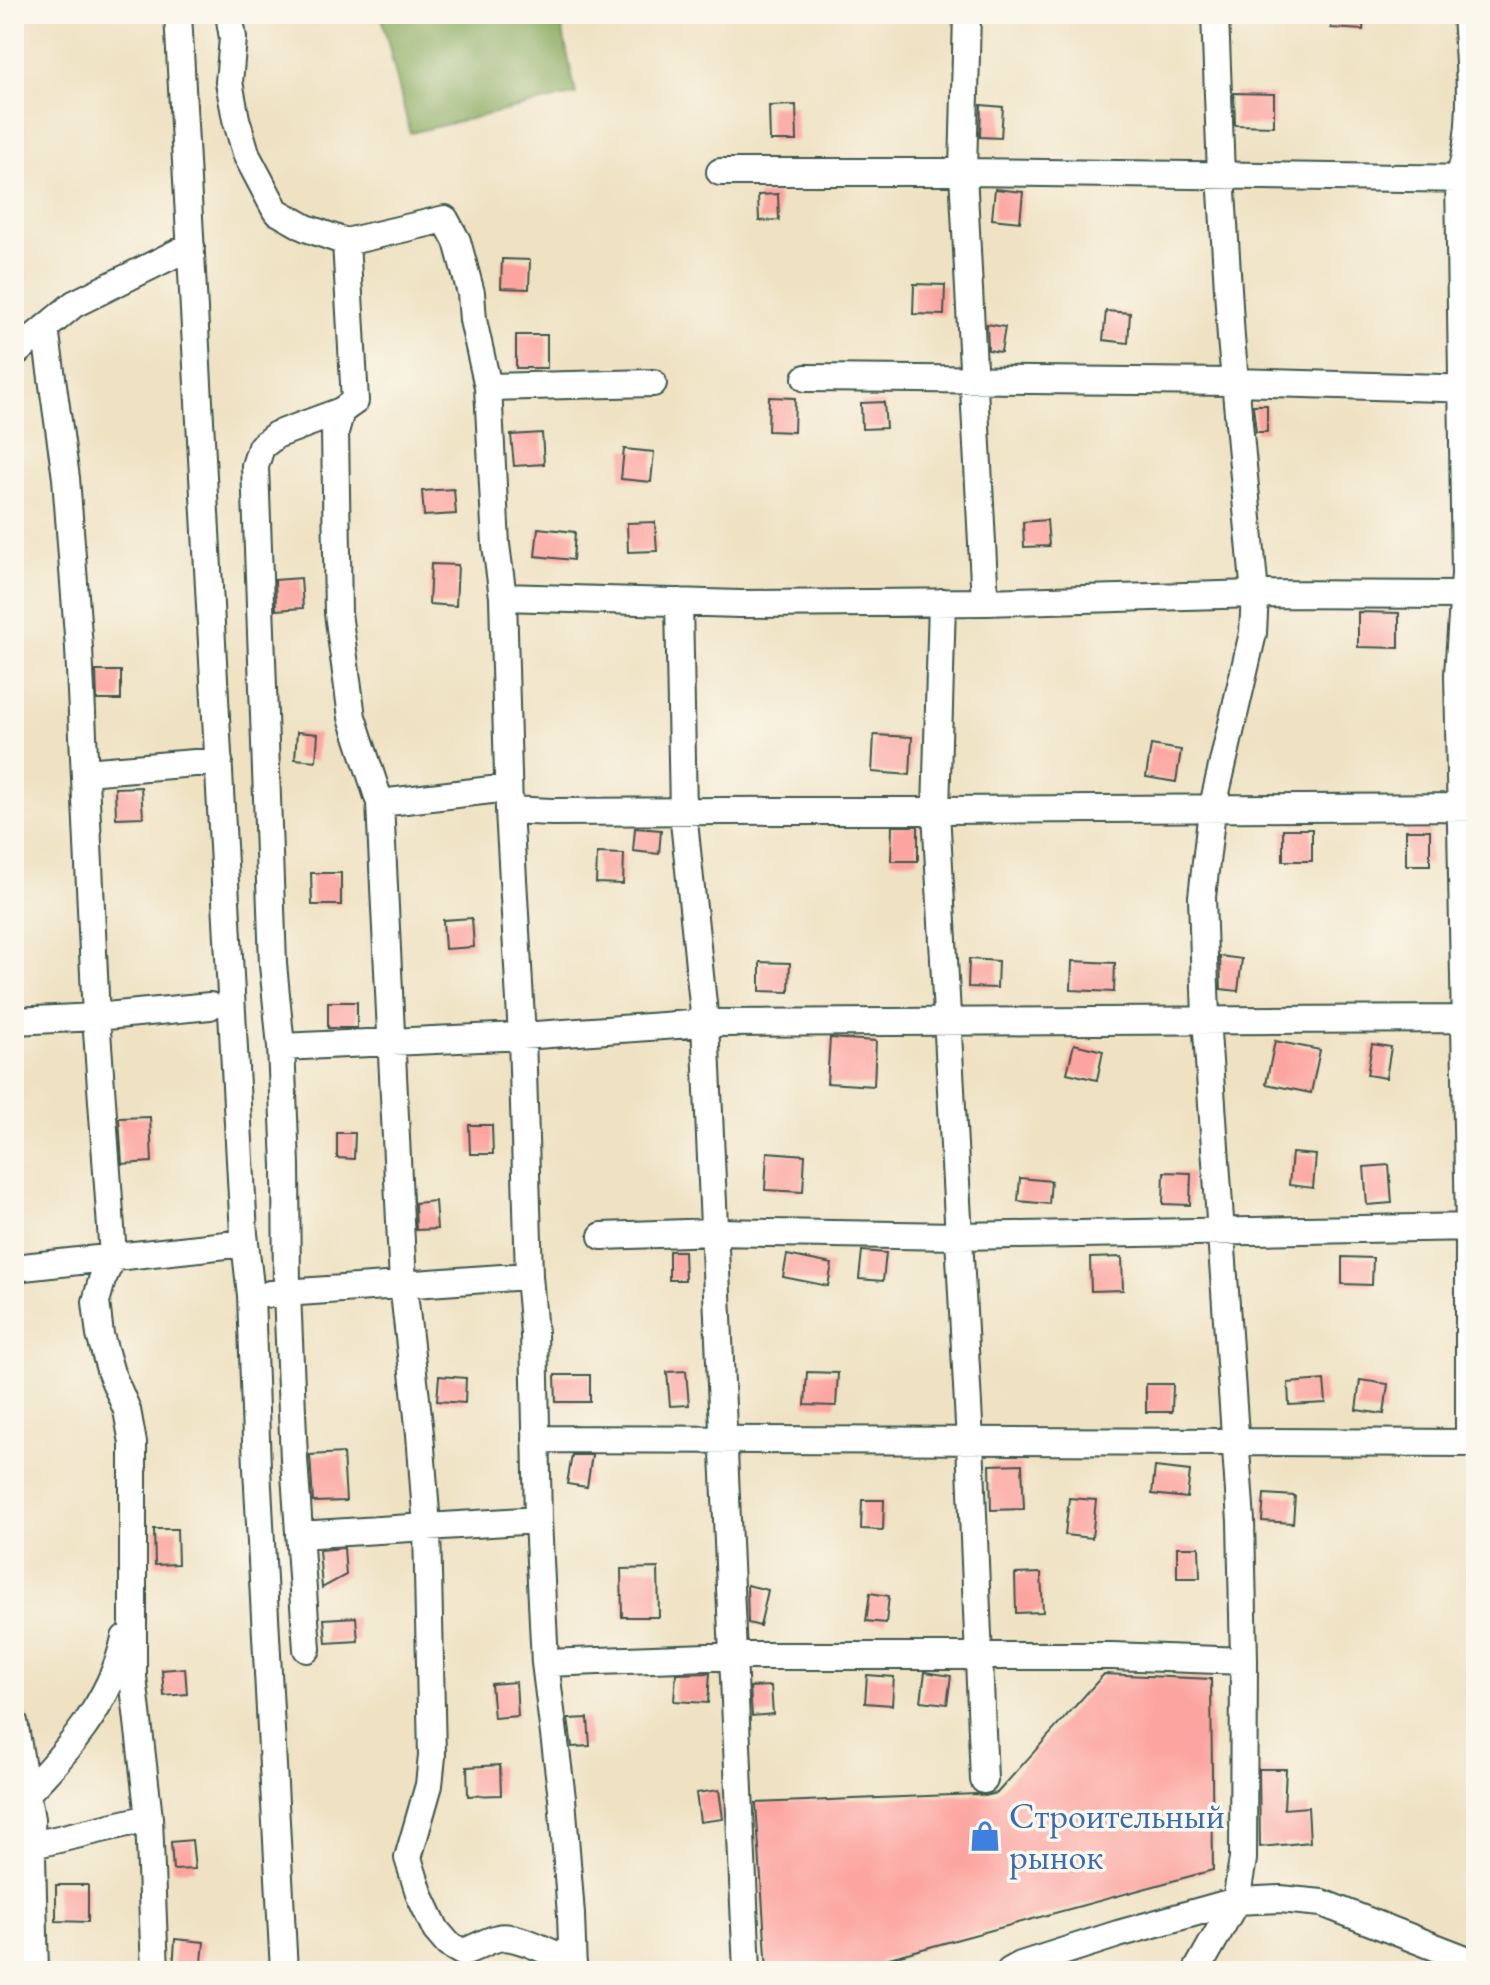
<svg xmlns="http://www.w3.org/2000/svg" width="1490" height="1985" font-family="'EB Garamond',serif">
<rect width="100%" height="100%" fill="#fbf7ec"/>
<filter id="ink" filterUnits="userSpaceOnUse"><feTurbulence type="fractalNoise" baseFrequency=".0125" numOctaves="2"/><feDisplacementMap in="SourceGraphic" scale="16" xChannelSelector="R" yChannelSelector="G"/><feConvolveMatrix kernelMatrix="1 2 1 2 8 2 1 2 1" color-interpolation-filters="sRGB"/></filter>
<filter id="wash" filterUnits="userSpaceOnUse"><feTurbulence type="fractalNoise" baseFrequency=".006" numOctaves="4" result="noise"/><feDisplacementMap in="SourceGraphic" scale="32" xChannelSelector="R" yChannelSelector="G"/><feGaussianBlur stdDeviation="1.8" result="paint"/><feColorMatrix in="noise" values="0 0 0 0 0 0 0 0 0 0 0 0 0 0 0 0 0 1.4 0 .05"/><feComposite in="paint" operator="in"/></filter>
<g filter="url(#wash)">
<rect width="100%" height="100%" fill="#efe2c3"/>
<path fill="#8aab60" stroke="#54744a" stroke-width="2" d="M381 14H559L576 94 410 133Z"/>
<g id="blocks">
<path fill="#fca5a0" d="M1332 14H1364L1363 30 1331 28Z
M1234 93 1274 94V126L1235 125Z
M796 105 797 141H770L769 106Z
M981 105 1003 107 1001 138 980 137Z
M995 189 1023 192 1020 222 992 219Z
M778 194 779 220 759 221 758 195Z
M502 259 530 260 529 289 501 288Z
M914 284 945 285 944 315 913 314Z
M1106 311 1130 313 1128 343 1103 340Z
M987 324 1005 327 1001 352 988 350Z
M516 335H547V368H516Z
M769 397 795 398 794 432 768 431Z
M884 402 886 428 862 429 861 403Z
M1253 405H1267V432H1256Z
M542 433 544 464 514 466 511 435Z
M624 449 654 452 651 482 621 479Z
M454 489 456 514 424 516 422 491Z
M1047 520 1049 546 1024 547 1023 522Z
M655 522 657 551 628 552 627 523Z
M538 528 575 532 573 560 535 556Z
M431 564 458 565 456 606 429 604Z
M301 578 303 608 276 610 275 580Z
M1358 612 1399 613V648L1358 647Z
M96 671H121V700H97Z
M297 732 318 734 316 761 295 759Z
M874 735 912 737 910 775 872 772Z
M1151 745 1181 750 1176 782 1146 777Z
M141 787 143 817 116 818 115 788Z
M892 826H918V861H891Z
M635 828 661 830 659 854 633 851Z
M1283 829H1312V861H1283Z
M1406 830H1430V865H1406Z
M597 853 624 854 623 884 596 883Z
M311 873H341V905H312Z
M472 918 474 947 445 949 443 920Z
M1220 956 1242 959 1238 991 1221 989Z
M969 959 998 961 997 988 968 987Z
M1072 961 1115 963 1114 992 1071 990Z
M760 962 790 963 789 992 760 991Z
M328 1002H357V1028H328Z
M830 1038 876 1041 874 1086 827 1083Z
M1275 1041 1320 1050 1311 1093 1266 1084Z
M1074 1044 1103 1051 1097 1080 1067 1073Z
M1372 1044 1391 1047 1386 1078 1367 1075Z
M150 1117 152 1162 122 1164 119 1118Z
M469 1125H492L493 1154H470Z
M337 1133H355L354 1159 337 1158Z
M767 1152 805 1155 803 1192 765 1190Z
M1292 1153 1316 1155 1313 1188 1289 1185Z
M1389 1165 1392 1203 1367 1205 1364 1167Z
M1164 1172 1191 1173 1190 1205 1163 1204Z
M1020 1178 1051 1181 1049 1204 1018 1201Z
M435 1201 437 1229 416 1230 415 1203Z
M669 1251H684L685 1280H669Z
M862 1251 886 1253 883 1281 859 1279Z
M787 1255 832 1264 828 1286 783 1277Z
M1122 1257 1123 1290 1091 1291 1090 1258Z
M1342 1257 1373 1258 1372 1285 1342 1284Z
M686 1371 689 1405 670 1406 667 1372Z
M807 1372 838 1373 836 1406 805 1405Z
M555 1375H590V1402H556Z
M439 1376 466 1378 465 1403 437 1401Z
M1324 1380 1326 1403 1289 1405 1288 1383Z
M1360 1380 1388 1384 1384 1414 1356 1410Z
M1146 1384H1173L1172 1412H1146Z
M343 1453 346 1501 313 1502 310 1455Z
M572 1455H592L587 1487 567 1484Z
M1022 1464 1024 1509 991 1510 990 1465Z
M1155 1467 1190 1471 1187 1498 1152 1494Z
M1264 1494 1295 1496 1293 1523 1262 1521Z
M1069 1498 1096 1500 1092 1538 1065 1535Z
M862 1500H884L883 1530 861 1529Z
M154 1529H177L178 1564 155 1565Z
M1177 1547H1199L1200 1578H1177Z
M344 1548 346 1575 322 1588 319 1550Z
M658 1568 659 1617H622L621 1569Z
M1041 1573 1043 1612 1016 1613 1015 1574Z
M747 1585 768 1590 760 1626 748 1623Z
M870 1593 889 1596 886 1623 866 1621Z
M356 1617 358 1641 326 1643 324 1619Z
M185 1668 187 1694 164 1696 162 1670Z
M925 1672 951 1676 947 1704 921 1701Z
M710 1673 708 1703 674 1701 676 1674Z
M1104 1674 1211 1679 1213 1870 882 1960 870 1971H767L756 1803 976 1794 985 1796 997 1793Z
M867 1675 894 1677 892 1705 865 1703Z
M516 1682 518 1716 494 1718 491 1684Z
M771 1686 773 1714 752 1716 750 1687Z
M588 1718 590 1746 572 1747 568 1719Z
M500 1765 501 1795 468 1796 467 1767Z
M1259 1769H1286L1284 1809 1308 1807 1310 1842 1260 1847Z
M719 1790 723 1819 700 1822 696 1793Z
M192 1840 195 1869 173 1870 171 1842Z
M56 1885H88V1922L56 1921Z
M175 1939 204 1942 201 1971H173Z"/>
</g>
</g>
<g filter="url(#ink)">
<use href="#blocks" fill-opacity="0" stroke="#3e5649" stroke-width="2"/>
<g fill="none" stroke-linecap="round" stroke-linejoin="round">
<defs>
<path id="minor" d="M178 14 244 1234 251 1295 257 1468 284 1971
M229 14 233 38 229 82 236 119 247 156 276 211 306 228 346 242 445 219 457 241 471 293 473 320 488 387 496 545 503 597 509 810 522 1036 529 1276 534 1333 538 1520 545 1663 562 1798 571 1915 573 1971
M967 14 963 172 985 602
M1466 14C1469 67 1476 127 1459 178L1465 574 1458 674 1469 1227V1443
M720 172H963L1476 179
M346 242 355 401 341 411 335 432 338 613 352 717 380 803 403 1284 420 1434 427 1527 432 1756 429 1785 408 1858 420 1896 436 1930 448 1944 462 1952C475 1949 485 1941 498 1938 516 1933 555 1955 573 1963
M45 328 66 478 79 648 96 1017 113 1256 102 1280 96 1302 100 1335 111 1373 127 1410 133 1443V1677L149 1818 155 1971
M14 354 74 304 191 246
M806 378 1235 382 1476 389
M488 387 653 383
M503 597 740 604 985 602 1255 594 1463 595 1476 589
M679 602 683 812 705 1023 747 1971
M942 602 936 811 970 1442 984 1780
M85 772 219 761
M380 803 508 788
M509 810 552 812 1476 807
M14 1021 96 1017 210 1006
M281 1047 522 1036 705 1023 1476 1019
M602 1236 714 1232 959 1236 1476 1227
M14 1268 245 1243
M270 1294 529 1276
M536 1439 1476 1443
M299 1535 538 1520
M307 1649 294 1459 287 1293 286 1165 281 1047 273 964 255 466 261 447 276 435 341 411
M545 1663 734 1656H1112L1244 1661
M14 1722 31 1819 35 1971
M19 1801C65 1755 111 1703 125 1638
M14 1834 33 1845 149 1818
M1197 1970 1236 1901 1243 1859 1244 1661 1241 1521 1206 1018 1202 897 1212 810 1253 633 1255 594 1231 338 1221 175 1215 14
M1010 1971 1021 1965 1118 1934 1236 1901 1280 1899 1322 1903 1476 1963"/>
</defs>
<use href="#minor" stroke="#3e5649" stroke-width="30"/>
<use href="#minor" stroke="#fff" stroke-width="26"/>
</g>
</g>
<defs>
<symbol id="shop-bare" viewBox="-9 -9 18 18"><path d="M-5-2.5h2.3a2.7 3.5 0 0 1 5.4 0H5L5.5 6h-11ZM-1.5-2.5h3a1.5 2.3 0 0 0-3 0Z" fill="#3f7fe0" stroke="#fbf7ec" stroke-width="2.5" paint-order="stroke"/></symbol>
</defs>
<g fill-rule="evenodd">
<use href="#shop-bare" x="963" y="1814" width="44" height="44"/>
</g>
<g text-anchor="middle" stroke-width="7" stroke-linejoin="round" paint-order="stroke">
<g font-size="36" fill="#366cbe" stroke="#fbf7ec" text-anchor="start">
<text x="1009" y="1828">Строительный<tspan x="1009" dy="41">рынок</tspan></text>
</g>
</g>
<rect width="1490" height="1985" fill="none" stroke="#fbf7ec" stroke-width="48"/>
</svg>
